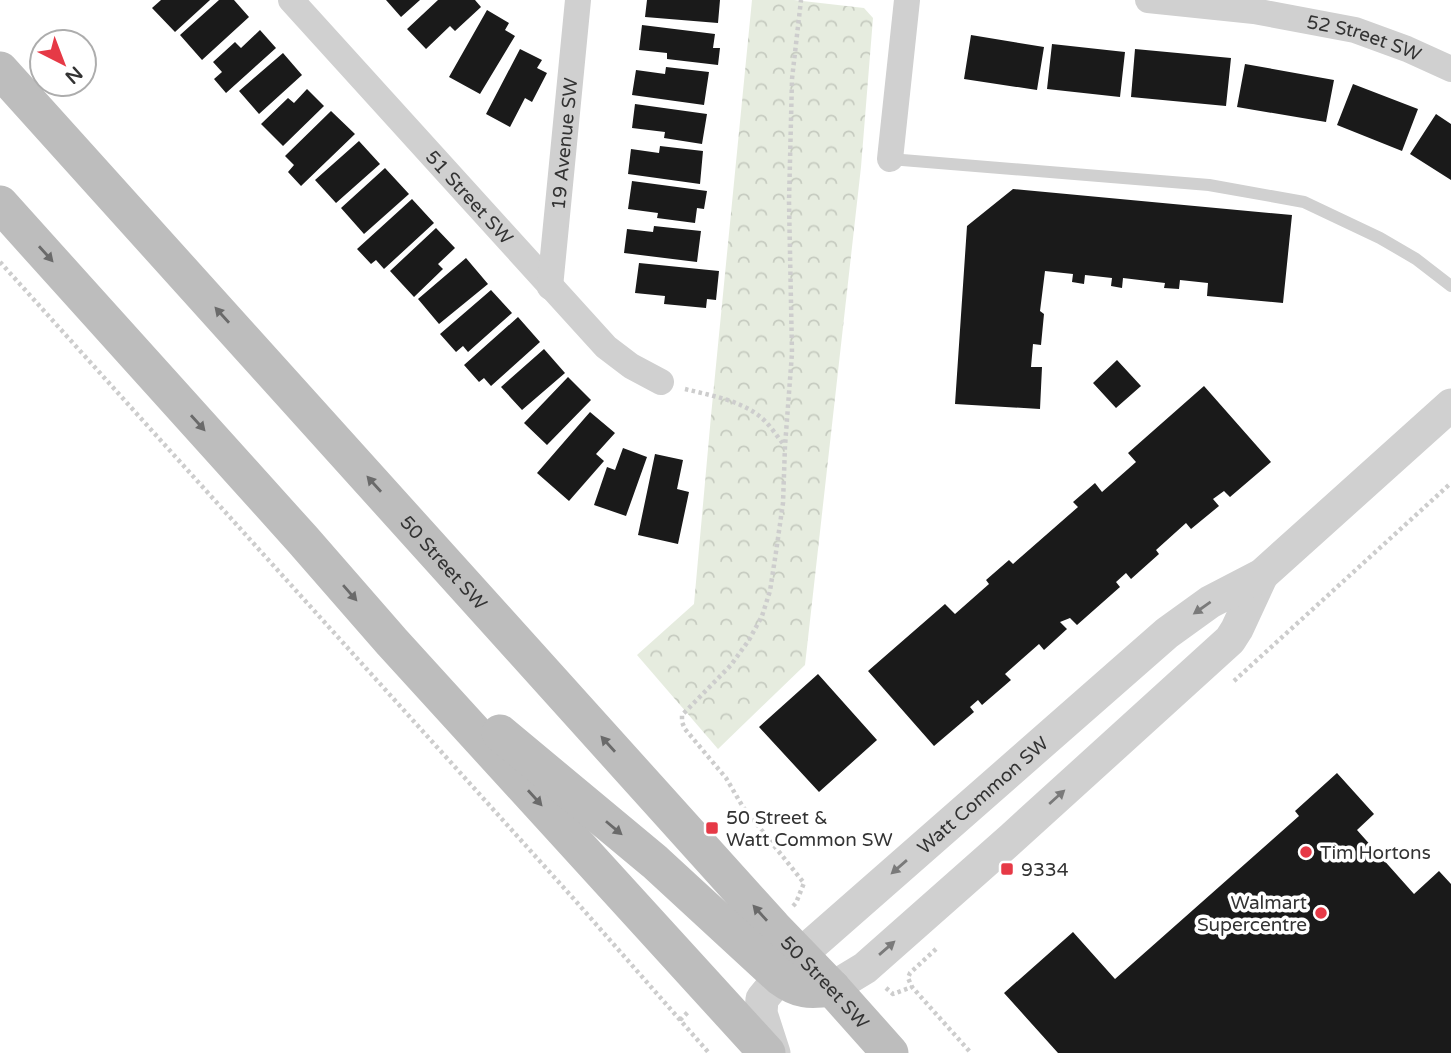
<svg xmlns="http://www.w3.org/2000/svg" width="1451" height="1053" font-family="'Varela Round',sans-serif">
<defs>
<pattern id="forest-crowns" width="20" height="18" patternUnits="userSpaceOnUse" patternTransform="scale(1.75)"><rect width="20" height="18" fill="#e6ecdf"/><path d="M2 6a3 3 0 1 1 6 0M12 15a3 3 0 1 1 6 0" fill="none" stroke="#c6cbc0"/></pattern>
</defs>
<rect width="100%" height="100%" fill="#fff"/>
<path fill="url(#forest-crowns)" d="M752 0H794L864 8 873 18 861 167 805 665 718 749 637 655 694 604 711 416Z"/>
<path fill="#1a1a1a" d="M161 0H210L175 32 152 8Z
M219 0H234L249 17 202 60 180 35Z
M386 0H420L401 17Z
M438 0H475L481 7 455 31 450 26 426 49 407 29Z
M647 0H720L718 23 645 17Z
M487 10 509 23 505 30 515 36 480 94 449 77Z
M642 25 715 34 713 48H720L718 65 667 59V53L639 50Z
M260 30 276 48 226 93 214 79 222 72 213 62 235 42 241 48Z
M971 35 1044 47 1037 90 964 79Z
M1052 44 1125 52 1120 97 1047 89Z
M520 49 542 60 537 68 547 73 532 102 525 98 510 127 486 114Z
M1135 49 1231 58 1226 106 1131 97Z
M283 53 302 75 259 114 239 91Z
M1245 64 1334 80 1326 122 1237 107Z
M666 67 709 72 704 105 632 95 636 70 665 74Z
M1353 84 1418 109 1402 151 1337 125Z
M307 89 324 106 283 146 261 124 288 98 294 103Z
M635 104 707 114 702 144 664 138 665 132 632 128Z
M331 111 355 134 301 186 288 172 294 165 285 156Z
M1436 114 1451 124V180L1410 154Z
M359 141 380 164 336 203 315 180Z
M660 146 703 151 700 184 628 174 631 149 659 153Z
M385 168 409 194 364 234 341 208Z
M632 181 707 191 704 209 697 208 695 223 657 218 658 213 628 209Z
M1013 189 1292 215 1283 303 1207 296 1208 283 1180 280 1179 289 1164 288 1165 283 1123 278 1122 288 1111 286 1112 278 1085 275 1084 284 1072 282 1073 274 1045 271 1040 311 1044 314 1041 345 1033 344 1031 367H1042L1040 409 955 404 967 226Z
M412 199 434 223 384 269 376 260 371 264 357 249Z
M654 226 701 231 697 262 624 253 627 229 653 232Z
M436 228 455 248 438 264 443 269 414 297 390 271Z
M466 258 488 284 439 324 418 299Z
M639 263 719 271 716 300 707 299 706 308 664 304 665 296 635 293Z
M491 290 512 313 468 352 463 346 456 352 440 334Z
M518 317 540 342 491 386 484 378 479 382 464 365Z
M544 349 565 373 522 410 501 387Z
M1117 360 1141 386 1116 408 1093 383Z
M568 377 591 400 547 445 524 423Z
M1204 386 1271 462 1230 497 1224 491 1213 499 1219 506 1191 529 1186 523 1156 550 1159 554 1131 579 1126 573 1116 582 1120 587 1077 625 1070 618 1060 622 1067 629 1044 650 1039 644 1005 674 1011 680 982 705 978 700 970 707 974 712 934 746 868 671 945 604 955 614 989 584 986 580 1009 560 1013 564 1078 507 1073 502 1095 483 1102 492 1136 462 1128 453Z
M590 412 615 433 596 454 604 461 569 501 537 473Z
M623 448 647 457 626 516 594 505 607 467 615 470Z
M655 454 683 460 677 489 689 492 678 544 638 535Z
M818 674 877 740 819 792 759 727Z
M1337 773 1374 814 1357 830 1414 894 1439 871 1451 884V1053H1058L1004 993 1073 932 1115 979 1299 816 1295 811Z"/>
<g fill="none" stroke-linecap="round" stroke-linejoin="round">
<path stroke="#cdcdcd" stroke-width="4.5" stroke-dasharray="3.5 3.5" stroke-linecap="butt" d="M0 262 573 898 709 1053
M685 389C709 395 738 400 758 415 768 422 776 435 784 445
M1234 681 1451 483
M793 906 796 903 804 883 743 807 726 778 685 729 682 722V715L731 665 749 640 762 616 770 591 776 552 783 503 785 446 792 353 789 202 792 79 801 0
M936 949 910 973 908 978 912 987 971 1053
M886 988 893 994 912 987
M680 1020 688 1012"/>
<path stroke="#d0d0d0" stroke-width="12" d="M890 159 1209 185 1304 202 1380 238 1416 259 1451 286"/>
<g stroke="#d0d0d0" stroke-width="26">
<path id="s1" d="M291 0 606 347 631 366 661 382"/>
<path id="s2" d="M1148 0 1254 11 1355 30 1407 49 1451 69"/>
<path d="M890 159 907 0"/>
<path id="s3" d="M550 287 578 0"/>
</g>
<g stroke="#d0d0d0" stroke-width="33">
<path d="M832 988 865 968 1012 838 1230 640 1237 629 1262 575"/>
<path id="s4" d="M774 1053 761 1013 762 999 780 977 800 955 1167 633 1210 602 1262 575 1451 405"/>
</g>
<g stroke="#bdbdbd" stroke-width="37">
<path id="s5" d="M0 70 773 927 832 988 890 1053"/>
<path d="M0 204 303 540 392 642 767 1053"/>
<path d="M500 733 655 862 780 977C799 991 809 991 832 988"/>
</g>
</g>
<defs><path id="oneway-solid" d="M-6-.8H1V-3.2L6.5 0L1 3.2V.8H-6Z" transform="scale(1.75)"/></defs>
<g fill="#6a6a6a">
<use href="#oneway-solid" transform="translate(46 254) rotate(48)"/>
<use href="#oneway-solid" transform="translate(222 315) rotate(-132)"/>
<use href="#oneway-solid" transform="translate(198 423) rotate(48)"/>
<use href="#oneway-solid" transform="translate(374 484) rotate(-132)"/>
<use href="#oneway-solid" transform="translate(350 593) rotate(49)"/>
<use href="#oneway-solid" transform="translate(608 744) rotate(-132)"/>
<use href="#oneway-solid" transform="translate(535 798) rotate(48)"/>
<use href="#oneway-solid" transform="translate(614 828) rotate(40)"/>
<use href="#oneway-solid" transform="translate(760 913) rotate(-132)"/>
</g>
<g fill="#7a7a7a">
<use href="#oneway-solid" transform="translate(1202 608) rotate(145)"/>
<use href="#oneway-solid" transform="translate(1057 797) rotate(-42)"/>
<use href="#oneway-solid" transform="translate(899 867) rotate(139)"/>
<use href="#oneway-solid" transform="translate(887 948) rotate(-41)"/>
</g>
<g fill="#e63946" stroke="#fff" stroke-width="2.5">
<rect x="705" y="821" width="14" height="14" rx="3.5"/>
<circle cx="1306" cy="852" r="7"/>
<rect x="1000" y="862" width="14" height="14" rx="3.5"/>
<circle cx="1321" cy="913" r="7"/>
</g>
<g text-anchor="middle" stroke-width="7" stroke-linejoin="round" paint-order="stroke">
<g font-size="19" fill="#333" stroke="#fff">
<text dy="7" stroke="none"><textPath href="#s2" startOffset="220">52 Street SW</textPath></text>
<text dy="7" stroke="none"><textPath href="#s3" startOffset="144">19 Avenue SW</textPath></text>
<text dy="7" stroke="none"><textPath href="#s1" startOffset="266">51 Street SW</textPath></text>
<text dy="7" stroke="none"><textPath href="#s5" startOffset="663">50 Street SW</textPath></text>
<text dy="7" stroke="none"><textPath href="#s4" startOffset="357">Watt Common SW</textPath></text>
<text dy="7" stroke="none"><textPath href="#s5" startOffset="1230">50 Street SW</textPath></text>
</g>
<g font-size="19" fill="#333" stroke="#fff" text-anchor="start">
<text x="726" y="824">50 Street &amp;<tspan x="726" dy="22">Watt Common SW</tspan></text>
<text x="1320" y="859">Tim Hortons</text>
<text x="1021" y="876">9334</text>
<text x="1307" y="909" text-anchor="end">Walmart<tspan x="1307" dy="22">Supercentre</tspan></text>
</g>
</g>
<g transform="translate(63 63) rotate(138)"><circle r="33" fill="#ffffff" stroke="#adadad" stroke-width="2"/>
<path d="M0-5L12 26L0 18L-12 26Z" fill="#e63946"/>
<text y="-10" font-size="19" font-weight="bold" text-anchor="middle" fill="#333333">N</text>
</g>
</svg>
